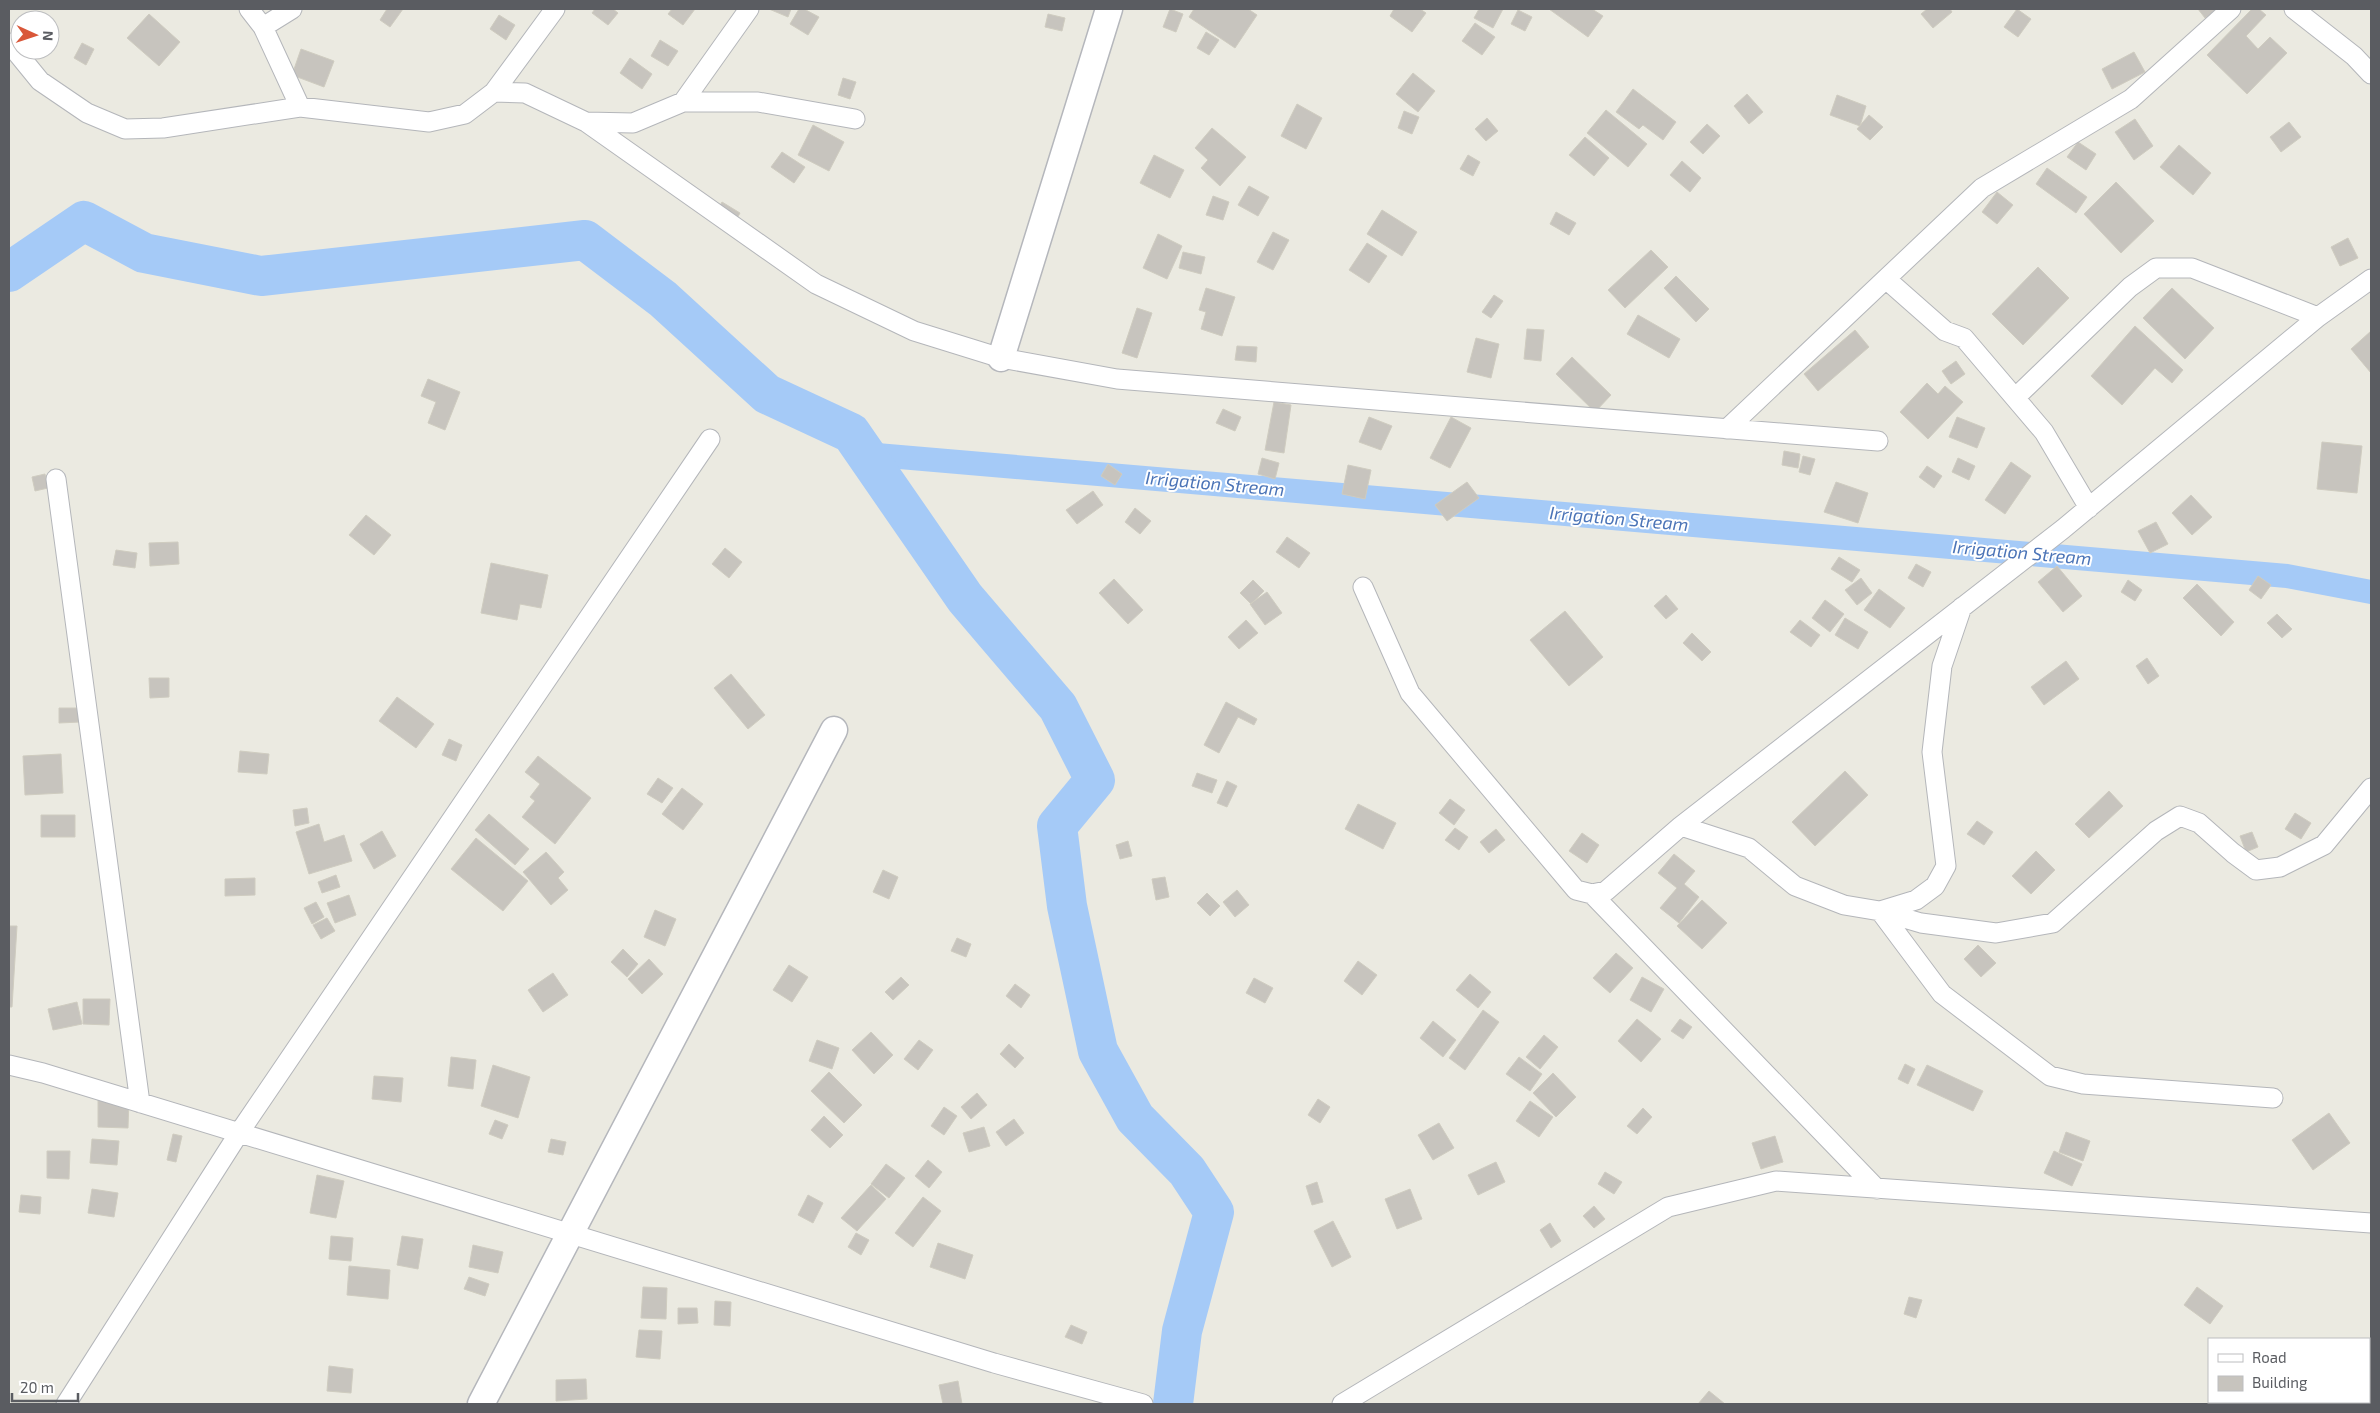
<svg xmlns="http://www.w3.org/2000/svg" width="2380" height="1413" font-family="'Exo 2',sans-serif">
<rect width="100%" height="100%" fill="#ebeae1"/>
<g fill="none" stroke-linecap="round" stroke-linejoin="round">
<path stroke="#a5caf7" stroke-width="24" d="M865 454 2287 576 2371 592"/>
<path stroke="#a5caf7" stroke-width="40" d="M9 272 84 221 144 253 261 276 585 240 663 299 767 394 851 433 965 598 1058 707 1095 780 1057 826 1067 906 1098 1051 1135 1118 1187 1171 1214 1212 1182 1331 1173 1404"/>
</g>
<path fill="#c7c4be" stroke="#cfccc0" d="M387 9H403L390 27 380 20Z
M595 9H613L618 13 608 25 592 13Z
M672 9H695L683 25 668 14Z
M769 9H791L788 17Z
M799 9H804L819 17 808 35 790 24Z
M1170 9 1183 14 1176 32 1163 27Z
M1194 9H1248L1257 15 1235 48 1189 17Z
M1394 9H1420L1426 13 1412 32 1390 16Z
M1479 9H1503L1493 28 1474 18Z
M1549 9H1592L1603 16 1588 37Z
M1927 9H1950L1952 12 1933 28 1921 14Z
M2017 9 2031 19 2018 37 2004 27Z
M2198 9H2219L2205 18Z
M2252 9H2259L2266 15 2246 36 2258 49 2270 37 2287 53 2247 94 2207 55Z
M1518 10 1532 17 1525 31 1511 24Z
M149 14 180 42 159 66 127 38Z
M1048 14 1065 18 1062 31 1045 27Z
M499 15 515 25 506 40 490 29Z
M1475 23 1495 37 1482 55 1462 41Z
M1206 32 1219 40 1209 55 1197 48Z
M660 40 678 51 668 66 651 56Z
M82 43 94 49 86 65 74 58Z
M301 49 334 61 324 87 292 75Z
M2134 52 2145 72 2112 89 2102 69Z
M630 58 652 74 642 89 620 73Z
M1413 73 1435 91 1418 112 1396 94Z
M843 78 856 82 850 99 838 95Z
M1633 89 1676 122 1663 140 1643 125 1639 129 1616 112Z
M1747 94 1763 112 1749 124 1734 106Z
M1837 95 1866 106 1860 126 1830 115Z
M1297 104 1322 118 1306 149 1281 136Z
M1606 110 1647 144 1628 167 1587 133Z
M1404 111 1419 117 1412 134 1398 128Z
M1869 115 1883 127 1870 140 1857 129Z
M1487 118 1498 131 1486 141 1475 129Z
M2135 119 2153 146 2134 160 2115 132Z
M2289 122 2301 137 2281 152 2270 137Z
M1707 124 1720 136 1703 154 1690 142Z
M813 125 844 142 829 171 798 155Z
M1212 128 1246 157 1220 186 1201 168 1208 160 1195 148Z
M1585 137 1609 158 1594 176 1569 155Z
M2078 142 2096 154 2086 170 2067 157Z
M2179 145 2211 173 2193 195 2160 167Z
M782 152 805 167 794 183 771 167Z
M1154 155 1184 170 1170 198 1140 183Z
M1468 155 1480 162 1473 176 1460 169Z
M1682 161 1701 178 1690 192 1670 175Z
M2047 168 2087 197 2076 213 2036 184Z
M2116 182 2154 221 2121 253 2084 214Z
M1249 186 1269 197 1258 216 1238 205Z
M1997 192 2013 205 1997 224 1982 212Z
M1213 196 1229 202 1223 220 1206 215Z
M722 202 740 213 732 227 714 216Z
M1382 210 1417 232 1402 256 1367 234Z
M1556 212 1576 223 1569 235 1550 224Z
M1273 232 1289 240 1273 270 1257 262Z
M1158 234 1182 246 1167 279 1143 268Z
M2348 238 2358 258 2340 266 2331 247Z
M1367 243 1387 256 1369 283 1349 270Z
M1651 250 1668 267 1625 308 1608 290Z
M1183 252 1205 257 1201 274 1179 268Z
M2038 267 2069 298 2023 345 1992 314Z
M1676 276 1709 309 1696 322 1664 288Z
M1206 288 1235 297 1222 336 1201 329 1206 312 1199 310Z
M2172 288 2214 328 2185 359 2143 318Z
M1494 295 1503 301 1491 318 1482 312Z
M1137 308 1152 313 1137 358 1122 353Z
M1638 315 1680 339 1669 358 1627 334Z
M2135 326 2183 370 2172 383 2155 368 2122 405 2091 376Z
M1527 329 1544 330 1541 361 1524 359Z
M1855 330 1869 347 1818 391 1804 374Z
M2371 331V373L2351 349Z
M1476 338 1499 344 1491 378 1467 372Z
M1237 346 1257 347 1256 362 1235 360Z
M1572 357 1611 395 1595 412 1556 374Z
M1956 361 1965 374 1951 384 1942 371Z
M428 379 460 392 445 430 428 423 436 402 421 396Z
M1927 383 1938 394 1945 386 1963 402 1928 439 1900 412Z
M1274 402 1291 405 1284 453 1265 450Z
M1223 409 1241 417 1235 431 1216 423Z
M1369 417 1392 426 1381 450 1359 442Z
M1451 417 1471 428 1450 468 1430 458Z
M1957 417 1985 428 1977 448 1949 437Z
M2322 442 2362 446 2357 493 2317 489Z
M1784 451 1800 454 1798 468 1782 465Z
M1803 456 1815 459 1810 475 1799 472Z
M1262 458 1279 463 1275 479 1258 474Z
M1958 458 1975 466 1969 480 1952 472Z
M2011 462 2031 476 2005 514 1985 500Z
M1108 464 1122 474 1115 485 1101 476Z
M1348 465 1371 470 1365 499 1342 494Z
M1927 466 1942 476 1934 488 1919 477Z
M45 474 48 488 35 491 32 477Z
M1467 482 1479 498 1447 521 1435 505Z
M1836 482 1868 493 1858 523 1824 512Z
M1093 491 1103 505 1077 524 1066 510Z
M2191 495 2212 517 2192 535 2172 513Z
M1135 508 1151 521 1140 534 1125 522Z
M366 515 391 535 374 555 349 535Z
M2156 522 2168 544 2150 553 2138 531Z
M1287 537 1310 553 1299 568 1276 552Z
M178 542 179 564 150 566 149 543Z
M725 548 742 562 729 578 712 564Z
M116 550 137 553 135 568 113 565Z
M1839 557 1860 570 1852 582 1831 569Z
M491 563 548 575 541 608 520 604 517 620 481 613Z
M1916 564 1931 572 1923 587 1908 578Z
M2057 566 2082 596 2063 612 2038 582Z
M2258 576 2271 585 2261 599 2249 590Z
M1861 578 1872 593 1857 605 1845 590Z
M1114 579 1143 610 1128 624 1099 593Z
M1253 580 1264 591 1251 604 1240 593Z
M2128 580 2142 590 2135 601 2121 592Z
M2197 584 2234 622 2221 636 2183 598Z
M1879 589 1905 608 1890 628 1864 610Z
M1267 592 1282 613 1265 625 1250 604Z
M1666 595 1678 609 1666 619 1654 606Z
M1825 600 1844 614 1830 632 1812 618Z
M1565 611 1603 657 1569 686 1530 640Z
M2277 614 2292 629 2282 638 2267 623Z
M1845 618 1868 632 1858 649 1835 635Z
M1246 620 1258 633 1239 649 1228 637Z
M1800 620 1820 635 1811 647 1790 632Z
M1692 633 1711 652 1702 661 1683 643Z
M2147 658 2159 676 2148 684 2136 666Z
M2066 661 2079 679 2044 705 2031 687Z
M731 674 765 715 748 729 714 688Z
M149 678H169V697L150 698Z
M397 697 434 724 416 748 379 721Z
M1226 702 1257 719 1254 725 1238 717 1219 753 1204 745Z
M59 708H80V722L59 723Z
M449 739 462 745 456 761 442 755Z
M240 751 269 754 267 774 238 772Z
M61 754 63 793 25 795 23 756Z
M538 756 591 798 555 844 522 817 535 801 530 797 540 784 525 772Z
M1845 771 1868 795 1815 846 1792 822Z
M1197 773 1217 780 1212 793 1192 786Z
M658 778 673 788 662 803 647 794Z
M1227 781 1237 786 1227 807 1217 803Z
M682 788 703 804 683 830 662 814Z
M2109 791 2123 806 2089 838 2075 824Z
M1450 799 1465 810 1454 825 1439 813Z
M1358 804 1396 823 1383 849 1345 829Z
M307 808 309 823 295 826 293 810Z
M2295 813 2311 823 2301 839 2285 829Z
M489 814 529 849 515 865 475 830Z
M41 815H75V837H41Z
M1977 821 1993 832 1984 845 1967 834Z
M319 824 324 842 344 835 352 861 309 874 296 832Z
M1455 828 1468 837 1459 850 1445 840Z
M1496 829 1505 840 1489 853 1480 842Z
M382 831 396 856 374 869 360 844Z
M2252 832 2258 847 2246 852 2240 836Z
M1582 833 1599 845 1587 863 1569 851Z
M476 838 528 881 503 911 451 869Z
M1128 841 1132 856 1120 859 1116 845Z
M2036 851 2055 870 2031 894 2012 876Z
M546 852 564 872 558 878 568 890 551 905 523 872Z
M1674 854 1695 871 1684 884 1699 897 1679 923 1660 908 1677 888 1658 873Z
M883 870 898 877 889 899 873 892Z
M336 875 340 887 322 893 318 882Z
M1165 877 1169 897 1156 900 1152 879Z
M255 878V895L225 896V879Z
M1237 890 1249 905 1235 917 1223 902Z
M1207 893 1220 906 1210 916 1197 903Z
M349 895 356 915 335 923 327 903Z
M1702 900 1727 923 1702 949 1677 926Z
M316 902 324 917 312 924 304 908Z
M655 910 676 919 665 946 644 937Z
M327 918 335 931 321 939 313 925Z
M9 926H17L12 1007H9Z
M957 938 971 944 966 957 951 951Z
M1978 945 1996 963 1981 977 1964 959Z
M623 949 638 964 627 977 611 962Z
M1616 953 1633 968 1610 993 1593 978Z
M649 959 663 974 642 994 628 979Z
M1358 961 1377 975 1362 995 1344 981Z
M789 965 808 977 792 1002 773 990Z
M553 973 568 995 543 1012 528 990Z
M1470 974 1491 992 1478 1008 1456 990Z
M901 977 909 985 893 1000 885 992Z
M1642 977 1664 989 1651 1012 1630 1000Z
M1254 978 1273 988 1265 1003 1246 993Z
M1015 984 1030 995 1021 1008 1006 996Z
M83 999H110L109 1025 83 1024Z
M77 1002 82 1024 53 1030 48 1009Z
M1483 1010 1499 1022 1465 1070 1449 1058Z
M1637 1019 1661 1039 1641 1062 1618 1041Z
M1680 1019 1692 1027 1683 1039 1671 1031Z
M1433 1021 1456 1040 1443 1057 1420 1038Z
M871 1032 893 1055 874 1074 852 1050Z
M1544 1035 1558 1047 1540 1069 1526 1057Z
M817 1040 839 1048 832 1069 809 1061Z
M919 1040 933 1050 918 1070 904 1059Z
M1009 1044 1024 1058 1015 1068 1000 1054Z
M451 1057 476 1060 473 1089 448 1086Z
M1519 1057 1542 1074 1530 1091 1506 1074Z
M1905 1064 1915 1069 1908 1084 1898 1079Z
M493 1065 530 1077 518 1118 481 1106Z
M1927 1065 1983 1091 1973 1111 1917 1085Z
M829 1072 862 1105 844 1123 811 1091Z
M1553 1073 1576 1097 1556 1117 1533 1093Z
M374 1076 403 1078 401 1102 372 1099Z
M977 1093 987 1105 971 1119 961 1107Z
M98 1099H129L128 1128 98 1127Z
M1318 1099 1330 1107 1320 1123 1308 1115Z
M1530 1101 1553 1117 1539 1137 1516 1121Z
M944 1107 957 1116 944 1135 931 1126Z
M1643 1108 1652 1117 1637 1134 1627 1126Z
M2329 1113 2350 1143 2313 1170 2292 1140Z
M824 1116 843 1135 830 1148 811 1130Z
M1014 1119 1024 1133 1006 1146 996 1132Z
M495 1120 508 1125 502 1139 489 1134Z
M1439 1123 1454 1148 1433 1160 1418 1135Z
M984 1127 990 1146 969 1152 963 1133Z
M2066 1132 2090 1141 2083 1161 2059 1152Z
M173 1134 182 1136 176 1162 167 1160Z
M1775 1136 1783 1162 1761 1169 1752 1143Z
M92 1139 119 1141 117 1165 90 1163Z
M551 1139 566 1142 563 1155 548 1152Z
M47 1151H70L69 1179 47 1178Z
M2054 1151 2082 1164 2072 1186 2044 1173Z
M928 1160 942 1172 929 1188 915 1176Z
M1496 1162 1505 1182 1478 1195 1468 1175Z
M886 1164 905 1178 889 1198 871 1184Z
M1605 1172 1622 1182 1614 1194 1598 1184Z
M317 1175 344 1181 336 1218 310 1213Z
M1317 1182 1323 1202 1312 1205 1306 1186Z
M871 1185 886 1199 857 1231 841 1218Z
M92 1189 118 1193 114 1217 88 1213Z
M1410 1189 1422 1219 1397 1229 1385 1199Z
M21 1195 41 1197 40 1214 19 1212Z
M808 1195 823 1203 813 1223 798 1215Z
M923 1197 941 1211 913 1247 895 1233Z
M1594 1206 1605 1219 1594 1228 1583 1216Z
M1333 1221 1351 1257 1332 1267 1314 1231Z
M1550 1223 1561 1241 1551 1248 1540 1230Z
M856 1233 869 1240 861 1255 848 1247Z
M331 1236 353 1238 351 1261 329 1259Z
M402 1236 423 1239 418 1269 397 1265Z
M938 1243 973 1255 965 1279 930 1267Z
M473 1245 503 1252 498 1273 469 1267Z
M349 1266 390 1270 388 1299 347 1295Z
M469 1277 489 1284 485 1296 464 1289Z
M643 1287 667 1288 666 1319 641 1318Z
M2197 1287 2223 1306 2210 1324 2184 1305Z
M1909 1297 1922 1300 1916 1318 1904 1314Z
M715 1301 731 1302 730 1326 714 1325Z
M678 1308H697L698 1323 678 1324Z
M1071 1325 1087 1332 1082 1344 1065 1337Z
M639 1330 662 1331 660 1359 636 1357Z
M329 1366 353 1369 351 1393 327 1391Z
M586 1379 587 1399 556 1401V1380Z
M958 1381 962 1404H943L939 1385Z
M1709 1391 1725 1404H1698Z"/>
<g fill="none" stroke-linecap="round" stroke-linejoin="round">
<defs>
<path id="street" d="M249 9 263 27 300 107
M2294 9 2354 56 2371 74
M263 27 292 9
M9 43 40 81 87 113 125 129 163 128 300 107 429 122 465 114 494 92 525 93 586 122 633 123 683 102H758L855 119
M494 92 555 9
M683 102 749 9
M586 122 816 284 914 331 1001 358 1117 379 1878 441
M1886 279 1945 331 1964 338 2044 432 2089 508
M2015 398 2130 287 2156 268H2192L2318 317
M1727 429 1982 188 2131 99 2231 9
M56 479 140 1103
M1363 587 1410 693 1576 890 1592 894 1606 891 1681 826 2063 529 2318 317 2371 279
M1681 826 1749 848 1795 886 1844 905 1880 911 1916 900 1935 886 1946 866 1932 752 1942 666 1962 607
M1592 894 1877 1189
M9 1065 43 1073 994 1363 1143 1404
M2273 1098 2083 1084 2050 1076 1942 994 1880 911 1921 923 1996 933 2053 923 2156 831 2180 816 2199 823 2233 853 2256 870 2280 867 2324 845 2371 788
M66 1404 239 1133 710 439
M1342 1404 1668 1207 1776 1181 2371 1223"/>
<path id="secondary" d="M1001 358 1109 9
M481 1404 834 730"/>
</defs>
<use href="#street" stroke="#b4b6ba" stroke-width="21"/>
<use href="#secondary" stroke="#b5b7bc" stroke-width="29"/>
<use href="#street" stroke="#fff" stroke-width="19"/>
<use href="#secondary" stroke="#fff" stroke-width="26"/>
</g>
<g text-anchor="middle" stroke-width="4" stroke-linejoin="round" paint-order="stroke">
<g font-size="18" font-style="italic" fill="#4b74b7" stroke="#fff">
<text transform="translate(1215 484) rotate(5)" y="6">Irrigation Stream</text>
<text transform="translate(1619 519) rotate(5)" y="6">Irrigation Stream</text>
<text transform="translate(2022 553) rotate(5)" y="6">Irrigation Stream</text>
</g>
</g>
<rect width="2380" height="1413" fill="none" stroke="#5a5c61" stroke-width="20"/>
<rect x="2208" y="1338" width="162" height="65" fill="#ffffff" stroke="#bdbec0"/>
<rect x="2218" y="1354" width="25" height="8" fill="#ffffff" stroke="#bdbec0"/>
<text x="2252" y="1363" font-size="15" fill="#5a5c61">Road</text>
<rect x="2218" y="1376" width="25" height="15" fill="#c7c4be" stroke="#bdbec0"/>
<text x="2252" y="1388" font-size="15" fill="#5a5c61">Building</text>
<g transform="translate(35 35) rotate(93)"><circle r="24" fill="#ffffff" stroke="#bdbec0"/>
<path d="M0-4L9 19L0 12L-9 19Z" fill="#d95739"/>
<text y="-8" font-size="14" font-weight="bold" text-anchor="middle" fill="#5a5c61">N</text>
</g>
<path d="M12 1393v8h66v-8" fill="none" stroke="#5a5c61" stroke-width="2.5"/>
<text x="20" y="1393" font-size="15" fill="#5a5c61" stroke="#ffffff" stroke-width="4" paint-order="stroke">20 m</text>
</svg>
